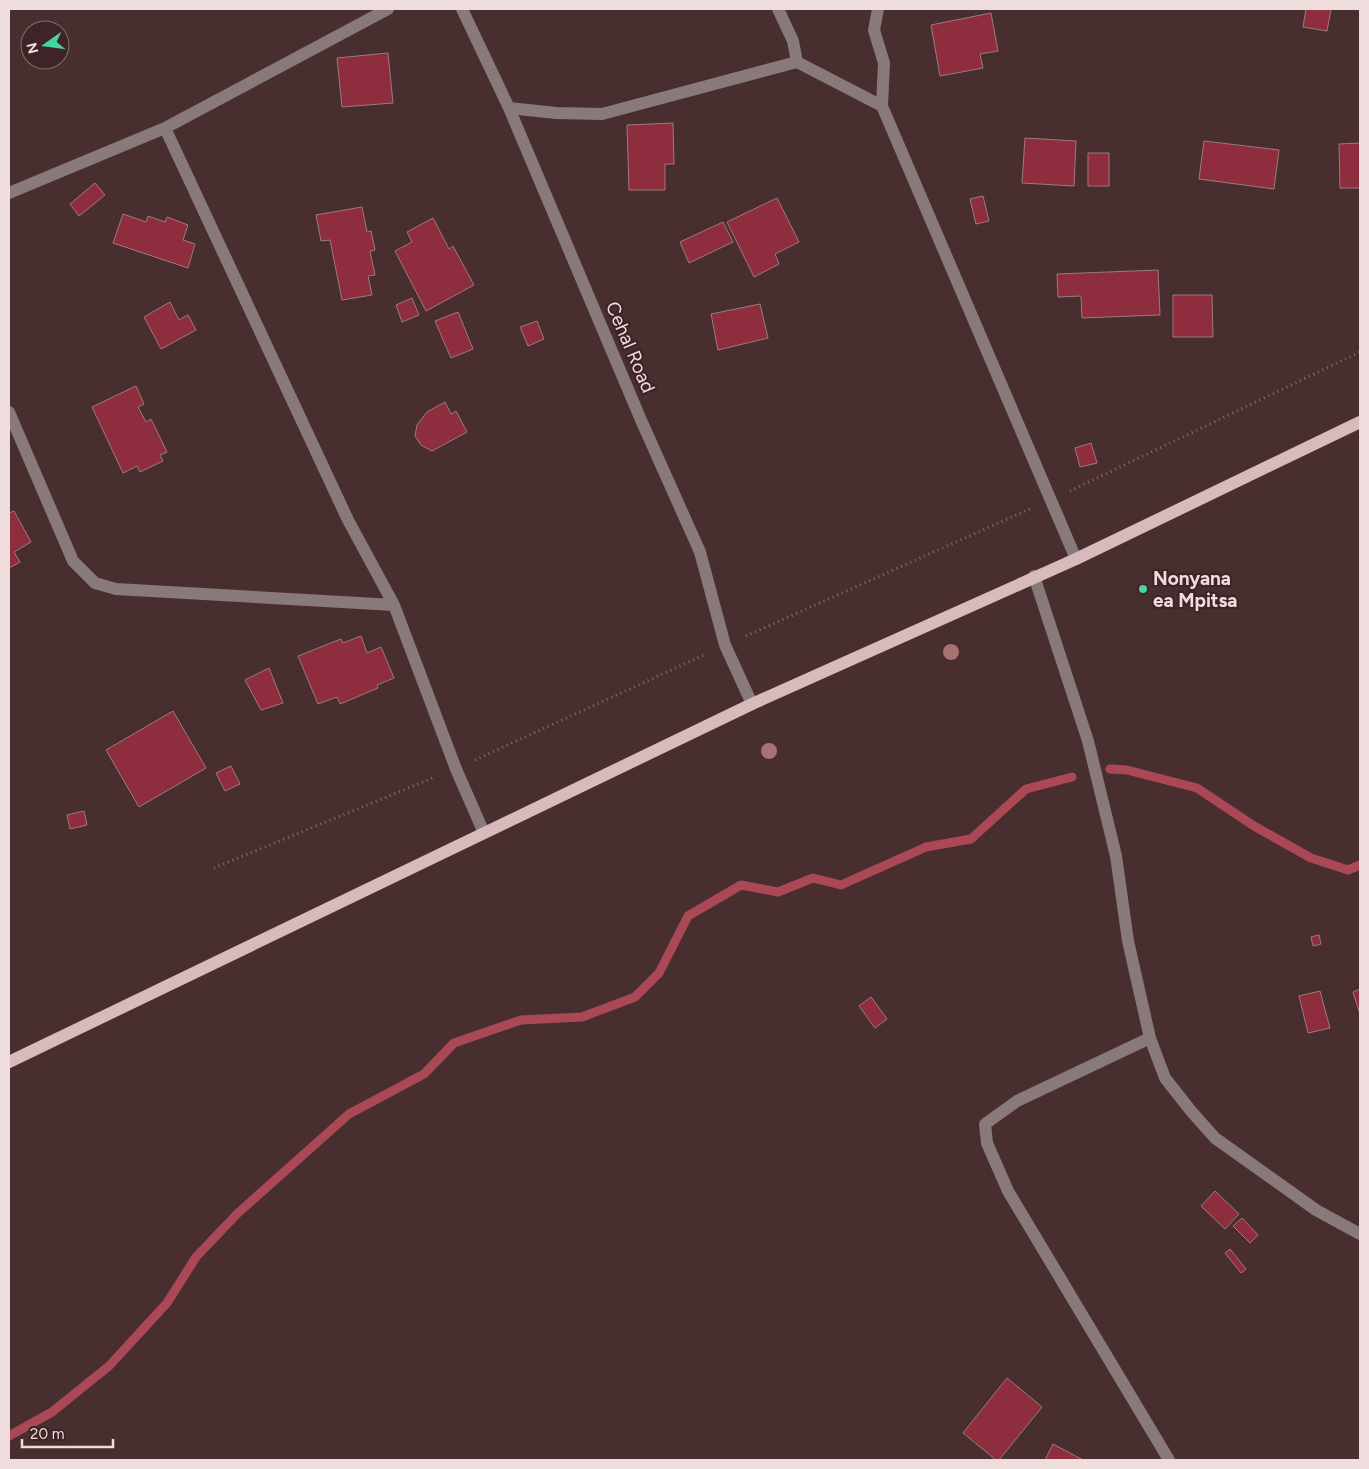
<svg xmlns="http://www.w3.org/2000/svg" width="1369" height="1469" font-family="Figtree,sans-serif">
<rect width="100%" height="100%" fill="#492e30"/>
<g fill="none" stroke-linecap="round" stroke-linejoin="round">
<path stroke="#aa4855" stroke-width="9" d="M1110 769 1127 770 1197 788 1254 826 1311 858 1348 870 1360 865
M9 1436 52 1412 109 1366 167 1303 196 1257 237 1214 349 1114 424 1074 454 1043 521 1020 582 1017 635 997 659 973 688 916 741 885 778 892 813 878 841 885 926 847 971 839 1026 789 1072 777"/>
</g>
<path fill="#8d2d3d" stroke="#9b7b7d" d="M1306 9H1331L1327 31 1303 27Z
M991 13 998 51 980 54 983 68 940 76 931 25Z
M388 53 393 103 342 107 337 58Z
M673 123 674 164H665V190H629L627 125Z
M1025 138 1076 141 1074 186 1022 183Z
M1204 141 1279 150 1274 189 1199 179Z
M1360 143V188H1340L1339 144Z
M1088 153H1109V186H1088Z
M95 183 105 195 79 216 70 204Z
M983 196 989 221 976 224 970 199Z
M777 198 799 242 775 254 779 264 754 277 727 222Z
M362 207 367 232 371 231 375 250 370 251 375 275 368 276 372 295 342 300 330 240 321 241 316 215Z
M123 214 146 222 148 216 165 222 167 217 188 225 183 240 195 244 188 268 113 243Z
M433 218 449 249 453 246 474 285 426 311 395 251 412 242 407 232Z
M723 222 733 242 689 263 680 242Z
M1158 270 1160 315 1082 318 1081 296 1058 297 1057 274Z
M1173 295H1212L1213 337H1173Z
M412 298 419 315 402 322 396 305Z
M170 302 179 320 188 315 196 330 161 349 144 317Z
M760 304 768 338 718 350 711 314Z
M458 312 473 349 451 358 435 321Z
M537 321 544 339 528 346 520 327Z
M136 386 144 404 138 407 146 422 151 419 167 452 160 455 163 461 140 472 137 466 123 473 92 407Z
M445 402 451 414 456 411 467 432 432 451 421 445 415 436 417 425 427 412Z
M1091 443 1097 463 1080 467 1075 448Z
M14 511 31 542 14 552 20 562 9 568V513Z
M361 636 367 653 381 647 394 678 377 685 378 688 340 704 337 697 318 704 298 656 341 639 343 643Z
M269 668 283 703 261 710 245 680Z
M173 711 206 768 139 807 106 750Z
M231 766 240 784 225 791 216 773Z
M84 811 87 825 70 829 67 815Z
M1319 935 1321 944 1313 946 1311 937Z
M1360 989V1014L1353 992Z
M1320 991 1330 1028 1308 1033 1299 996Z
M871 997 887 1019 875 1028 859 1006Z
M1215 1191 1239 1214 1225 1229 1201 1206Z
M1242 1218 1258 1235 1250 1243 1233 1226Z
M1230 1249 1246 1269 1241 1273 1225 1253Z
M1007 1378 1042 1407 999 1460H996L963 1433Z
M1053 1444 1083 1460H1045Z"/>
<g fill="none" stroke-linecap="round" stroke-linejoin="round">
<path stroke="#866e70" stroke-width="3" stroke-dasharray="1 4" stroke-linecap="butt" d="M1070 491 1360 352
M746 636 1032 508
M475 760 706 654
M214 868 435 777"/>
<path stroke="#88797a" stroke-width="12" d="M388 9 165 128 348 520 394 605 456 769 484 833
M462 9 509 108 641 420 700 552 725 645 752 704
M778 9 793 41 797 62 882 106
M878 9 874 30 884 63 882 106 1076 559
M509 108 556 113 602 114 797 62
M9 193 165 128
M9 412 73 561 95 583 116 589 394 605
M1034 576 1088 741 1116 856 1128 941 1150 1038 1165 1078 1191 1111 1215 1138 1316 1210 1360 1234
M1150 1038 1017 1101 985 1124 987 1143 1008 1191 1169 1460"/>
<path stroke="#d8babc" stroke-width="12" d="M9 1062 752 704 1076 559 1360 422"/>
</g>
<g fill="#aa7175">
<circle cx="951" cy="652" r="8"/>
<circle cx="769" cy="751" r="8"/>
</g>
<circle fill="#44d49f" stroke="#3e2426" stroke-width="2" cx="1143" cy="589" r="5"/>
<g text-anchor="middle" stroke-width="4.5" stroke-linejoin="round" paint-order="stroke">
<g font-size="19" fill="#efdcdd" stroke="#3e2426">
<text transform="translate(631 347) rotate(67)" y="7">Cehal Road</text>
</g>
<g font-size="19" font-weight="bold" fill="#efdcdd" stroke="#3e2426" text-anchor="start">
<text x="1153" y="585">Nonyana<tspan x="1153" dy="22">ea Mpitsa</tspan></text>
</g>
</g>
<rect width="1369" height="1469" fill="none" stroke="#efdcdd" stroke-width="20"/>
<g transform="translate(45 45) rotate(256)"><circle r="24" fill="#3e2426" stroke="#856e6f"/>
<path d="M0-4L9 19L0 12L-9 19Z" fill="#44d49f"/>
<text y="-8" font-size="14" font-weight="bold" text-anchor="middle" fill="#efdcdd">N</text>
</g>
<path d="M22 1439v8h91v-8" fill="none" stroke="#efdcdd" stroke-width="2.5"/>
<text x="30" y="1439" font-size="15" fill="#efdcdd" stroke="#3e2426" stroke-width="4" paint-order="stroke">20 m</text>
</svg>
